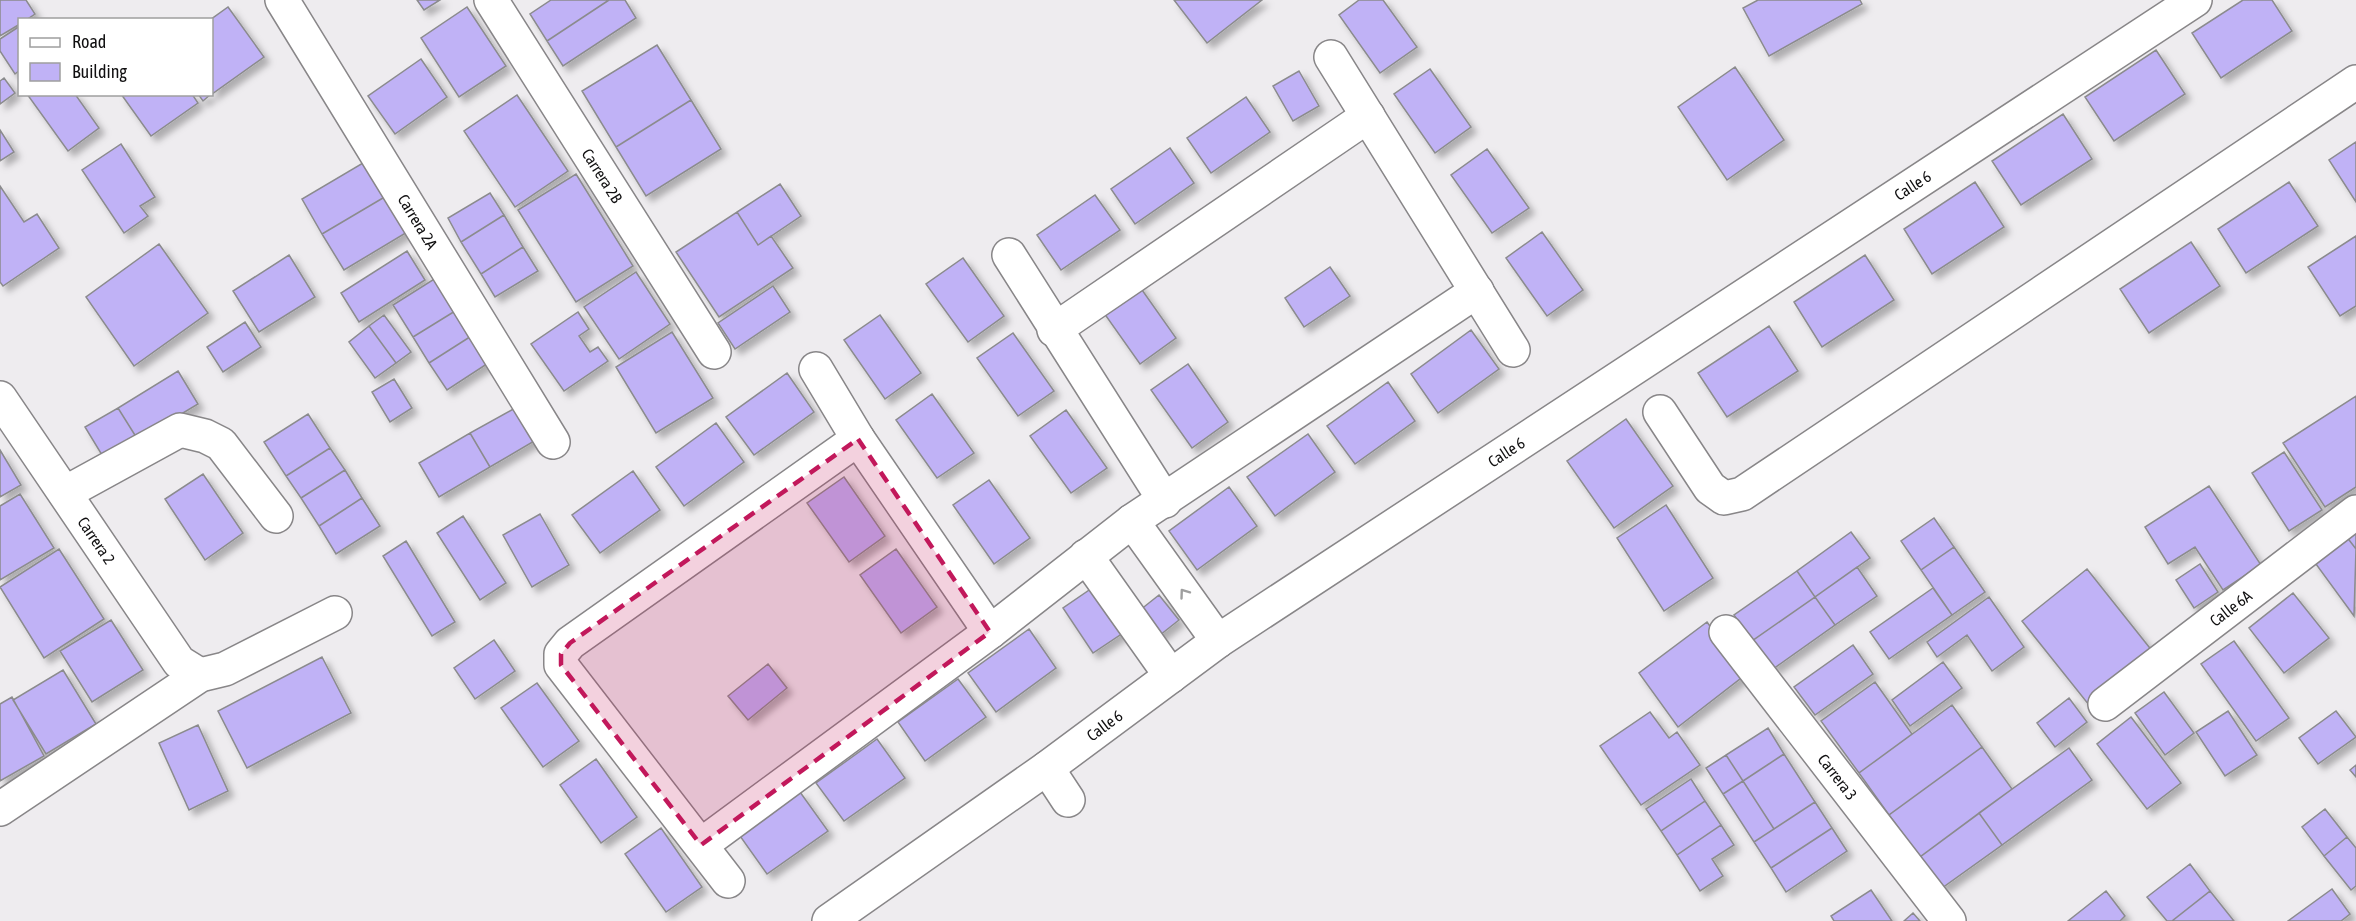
<svg xmlns="http://www.w3.org/2000/svg" width="2356" height="921" font-family="'Asap Condensed',sans-serif">
<defs>
<filter id="shadow"><feDropShadow dx="5.5" dy="5.5" stdDeviation="3" flood-color="#0004"/></filter>
</defs>
<rect width="100%" height="100%" fill="#eeecef"/>
<path fill="#c0b2f6" stroke="#8b8b8d" stroke-width="1.5" filter="url(#shadow)" d="M0 0H26L35 14 26 20H20V24L0 36Z
M417 0H440L424 10Z
M551 0H609L547 41 530 14Z
M609 0H625L636 18 563 66 547 41Z
M1174 0H1262L1207 43Z
M1359 0H1383L1417 47 1380 73 1339 15Z
M1758 0H1860L1862 4 1769 56 1743 8Z
M2243 0H2272L2292 31 2221 78 2192 33Z
M228 7 264 57 212 94 210 20Z
M467 7 506 66 459 97 421 38Z
M20 26V70L15 74 0 51V39Z
M657 45 691 100 616 147 582 91Z
M2156 50 2185 94 2114 141 2085 97Z
M421 59 447 97 395 134 368 96Z
M1735 67 1784 140 1727 180 1678 107Z
M1430 69 1471 127 1435 153 1394 94Z
M1299 71 1319 106 1293 121 1273 86Z
M4 78 15 93 0 104V81Z
M27 94H75L99 128 68 151Z
M121 94H192L198 103 151 136Z
M198 94H211L203 101Z
M517 95 568 171 515 207 464 131Z
M1246 97 1270 132 1211 173 1187 138Z
M691 100 721 149 646 196 616 147Z
M2063 114 2092 159 2021 205 1992 161Z
M0 130 14 152 0 161Z
M2356 142V202L2329 160Z
M121 144 155 197 140 206 148 216 124 233 82 170Z
M1170 148 1194 183 1135 224 1111 189Z
M1487 149 1529 208 1492 233 1451 175Z
M368 160 388 195 322 234 302 199Z
M576 174 633 266 576 302 518 210Z
M1975 182 2004 227 1932 274 1904 229Z
M2289 182 2318 226 2246 273 2218 229Z
M780 184 801 216 758 245 737 212Z
M0 186 24 222 37 214 59 248 3 286 0 282Z
M490 193 504 215 461 242 448 218Z
M388 195 409 231 344 270 322 234Z
M1095 195 1120 230 1061 270 1037 235Z
M737 212 758 245 771 236 793 268 719 317 676 252Z
M504 215 523 247 481 274 461 242Z
M1542 232 1583 290 1547 316 1506 258Z
M2356 236V306L2340 316 2308 267Z
M2191 242 2220 286 2149 333 2120 289Z
M159 244 208 313 134 366 86 297Z
M523 247 538 271 495 297 481 274Z
M407 251 425 280 359 322 341 293Z
M289 255 315 297 259 332 233 291Z
M1865 255 1894 300 1822 347 1794 302Z
M963 258 1004 316 968 342 926 284Z
M1330 267 1350 296 1304 327 1285 298Z
M636 272 670 324 619 359 584 307Z
M439 276 460 308 413 337 393 305Z
M1135 280 1176 338 1140 364 1099 306Z
M773 286 790 312 735 349 718 323Z
M460 308 476 333 429 363 413 337Z
M578 312 589 329 579 336 590 352 598 347 608 361 564 391 531 344Z
M384 315 411 352 396 363 369 326Z
M880 315 921 373 885 399 844 340Z
M245 322 261 347 223 372 207 347Z
M369 326 396 363 375 378 349 342Z
M1769 326 1798 371 1727 417 1698 373Z
M1471 330 1499 369 1438 413 1411 374Z
M672 332 713 398 656 433 616 367Z
M476 333 493 360 447 390 429 363Z
M1013 333 1054 391 1018 416 977 358Z
M1188 364 1228 422 1192 448 1151 390Z
M178 371 198 404 138 440 118 408Z
M787 373 814 412 754 455 726 417Z
M394 379 412 408 390 422 372 392Z
M1388 382 1415 421 1355 464 1327 426Z
M932 394 974 453 937 478 896 420Z
M2356 396V487L2325 507 2283 443Z
M517 407 536 440 490 467 470 433Z
M118 408 138 440 105 460 85 427Z
M1066 410 1107 468 1071 493 1030 436Z
M308 414 330 448 286 476 264 442Z
M1626 419 1673 486 1614 528 1567 461Z
M716 423 744 462 684 506 656 467Z
M470 433 490 467 439 497 419 463Z
M1308 434 1335 472 1275 516 1247 477Z
M330 448 345 470 301 498 286 476Z
M0 450 21 485 0 497Z
M2284 452 2322 510 2289 531 2252 473Z
M345 470 362 498 319 526 301 498Z
M633 471 660 510 600 553 572 515Z
M203 474 243 533 205 560 165 499Z
M844 477 885 536 849 562 807 503Z
M989 480 1030 538 994 564 953 505Z
M2209 486 2261 565 2223 590 2195 547 2168 564 2145 527Z
M1229 487 1257 526 1197 570 1169 531Z
M20 494 54 548 0 580V506Z
M362 498 380 526 336 554 319 526Z
M1666 505 1713 578 1664 611 1617 538Z
M540 514 569 565 532 587 503 535Z
M463 516 506 583 480 600 437 533Z
M1934 518 1954 547 1921 570 1901 541Z
M2356 528V549L2346 536Z
M1851 532 1870 558 1815 597 1797 571Z
M2346 536 2356 549 2354 616 2313 560Z
M406 541 455 622 432 636 383 556Z
M1954 547 1985 592 1952 615 1921 570Z
M59 549 104 619 44 658 0 587Z
M896 549 937 607 901 633 860 575Z
M2200 564 2218 592 2194 608 2176 580Z
M1857 567 1877 596 1835 625 1815 597Z
M2087 569 2153 652 2089 705 2022 621Z
M1797 571 1815 597 1752 641 1734 615Z
M1098 584 1129 629 1093 653 1063 608Z
M1933 588 1952 615 1889 659 1870 632Z
M2293 593 2329 638 2284 673 2249 628Z
M1159 595 1179 620 1155 639 1135 614Z
M1815 597 1835 625 1773 669 1752 641Z
M1989 597 2024 647 1992 671 1967 635 1937 657 1927 642Z
M111 620 143 670 92 702 60 651Z
M1707 622 1745 675 1678 727 1639 673Z
M1029 629 1056 668 996 712 968 673Z
M494 640 515 671 475 699 454 668Z
M2234 641 2289 718 2256 741 2201 664Z
M1853 645 1873 674 1815 715 1794 687Z
M322 657 351 713 247 768 218 711Z
M1943 662 1962 688 1910 726 1892 700Z
M768 664 787 688 748 720 728 696Z
M63 670 96 724 46 754 13 700Z
M958 679 986 717 925 761 898 722Z
M1875 682 1912 734 1859 773 1821 721Z
M537 683 579 741 543 767 501 708Z
M2164 692 2194 733 2165 755 2135 713Z
M12 697 44 756 0 781V704Z
M2069 698 2087 722 2055 747 2037 723Z
M1952 705 1982 747 1889 815 1859 773Z
M2228 711 2257 755 2225 776 2196 732Z
M2336 711 2356 737 2318 764 2299 738Z
M1650 712 1669 738 1677 732 1700 765 1641 805 1600 746Z
M2131 717 2181 783 2147 809 2097 744Z
M198 725 228 791 189 810 159 743Z
M1768 728 1784 754 1743 781 1726 755Z
M877 739 905 778 844 821 816 783Z
M1982 747 2012 789 1920 857 1889 815Z
M2069 748 2092 780 2002 845 1979 813Z
M1784 754 1815 802 1774 829 1743 781Z
M1726 755 1743 781 1723 794 1706 768Z
M596 759 637 817 601 843 560 785Z
M2356 765V777L2350 770Z
M1691 779 1705 801 1661 831 1646 809Z
M1743 781 1774 829 1754 842 1723 794Z
M800 792 828 831 767 874 740 836Z
M1705 801 1721 825 1677 855 1661 831Z
M1815 802 1832 828 1771 868 1754 842Z
M2325 809 2347 837 2324 856 2302 827Z
M1979 813 2002 845 1942 888 1920 857Z
M1721 825 1734 845 1712 859 1723 876 1700 891 1677 855Z
M661 828 702 887 666 912 625 854Z
M1832 828 1847 851 1786 892 1771 868Z
M2347 837 2356 848V886L2351 890 2324 856Z
M2190 864 2210 891 2172 921H2167L2147 897Z
M2332 889 2350 914 2341 921H2288Z
M1871 890 1892 921H1834L1831 916Z
M2106 891 2125 916 2120 921H2068Z
M2210 891 2234 921H2172Z
M1913 913 1920 921H1904Z"/>
<g fill="none" stroke-linecap="round" stroke-linejoin="round">
<defs>
<g id="minor">
<path id="s1" d="M282 0 553 442"/>
<path id="s2" d="M491 0 714 352"/>
<path d="M1331 57 1513 350"/>
<path d="M1009 255 1165 501"/>
<path d="M1054 330 1368 116"/>
<path d="M816 369 858 439 990 632"/>
<path id="s3" d="M0 398 179 662 200 675"/>
<path d="M1660 412 1710 488 1724 498 1742 494 2356 82"/>
<path d="M65 493 180 430 205 436 221 444 276 516"/>
<path d="M1132 521 1218 641"/>
<path d="M1086 556 1171 676"/>
<path id="s4" d="M1726 632 1949 921"/>
<path id="s5" d="M2105 704 2356 512"/>
<path d="M1047 768 1068 800"/>
<path d="M0 809 200 675 225 669 335 613"/>
<path d="M701 845 990 632 1132 521 1477 291"/>
<path d="M728 881 561 665V654L570 643 858 439"/>
<path id="s6" d="M829 921 1047 768 1218 641 2195 0"/>
</g>
</defs>
<use href="#minor" stroke="#888688" stroke-width="36"/>
<use href="#minor" stroke="#fff" stroke-width="33"/>
</g>
<defs><path id="oneway-chevron" d="M-2-3.5L2.5 0L-2 3.5" fill="none" stroke-width="1.6" stroke-linecap="round" stroke-linejoin="round" transform="scale(1.5)"/></defs>
<use stroke="#9f9f9f" href="#oneway-chevron" transform="translate(1184 593) rotate(-126)"/>
<path fill="#c2185b" fill-opacity="0.2" stroke="#c2185b" stroke-width="4.5" stroke-dasharray="12 8" stroke-linejoin="round" d="M858 439 990 632 701 845 561 665V654L570 643Z"/>
<g text-anchor="middle" stroke-width="5" stroke-linejoin="round" paint-order="stroke">
<g font-size="16" fill="#100f10" stroke="#fff">
<text dy="6" stroke="none"><textPath href="#s2" startOffset="208">Carrera 2B</textPath></text>
<text dy="6" stroke="none"><textPath href="#s6" startOffset="1310">Calle 6</textPath></text>
<text dy="6" stroke="none"><textPath href="#s1" startOffset="260">Carrera 2A</textPath></text>
<text dy="6" stroke="none"><textPath href="#s6" startOffset="824">Calle 6</textPath></text>
<text dy="6" stroke="none"><textPath href="#s3" startOffset="172">Carrera 2</textPath></text>
<text dy="6" stroke="none"><textPath href="#s5" startOffset="158">Calle 6A</textPath></text>
<text dy="6" stroke="none"><textPath href="#s6" startOffset="338">Calle 6</textPath></text>
<text dy="6" stroke="none"><textPath href="#s4" startOffset="183">Carrera 3</textPath></text>
</g>
</g>
<rect x="18" y="18" width="195" height="78" fill="#ffffff" stroke="#9f9f9f" stroke-width="1.5"/>
<rect x="30" y="38" width="30" height="9" fill="#ffffff" stroke="#9f9f9f" stroke-width="1.5"/>
<text x="72" y="48" font-size="18" fill="#100f10">Road</text>
<rect x="30" y="63" width="30" height="18" fill="#c0b2f6" stroke="#9f9f9f" stroke-width="1.5"/>
<text x="72" y="78" font-size="18" fill="#100f10">Building</text>
</svg>
